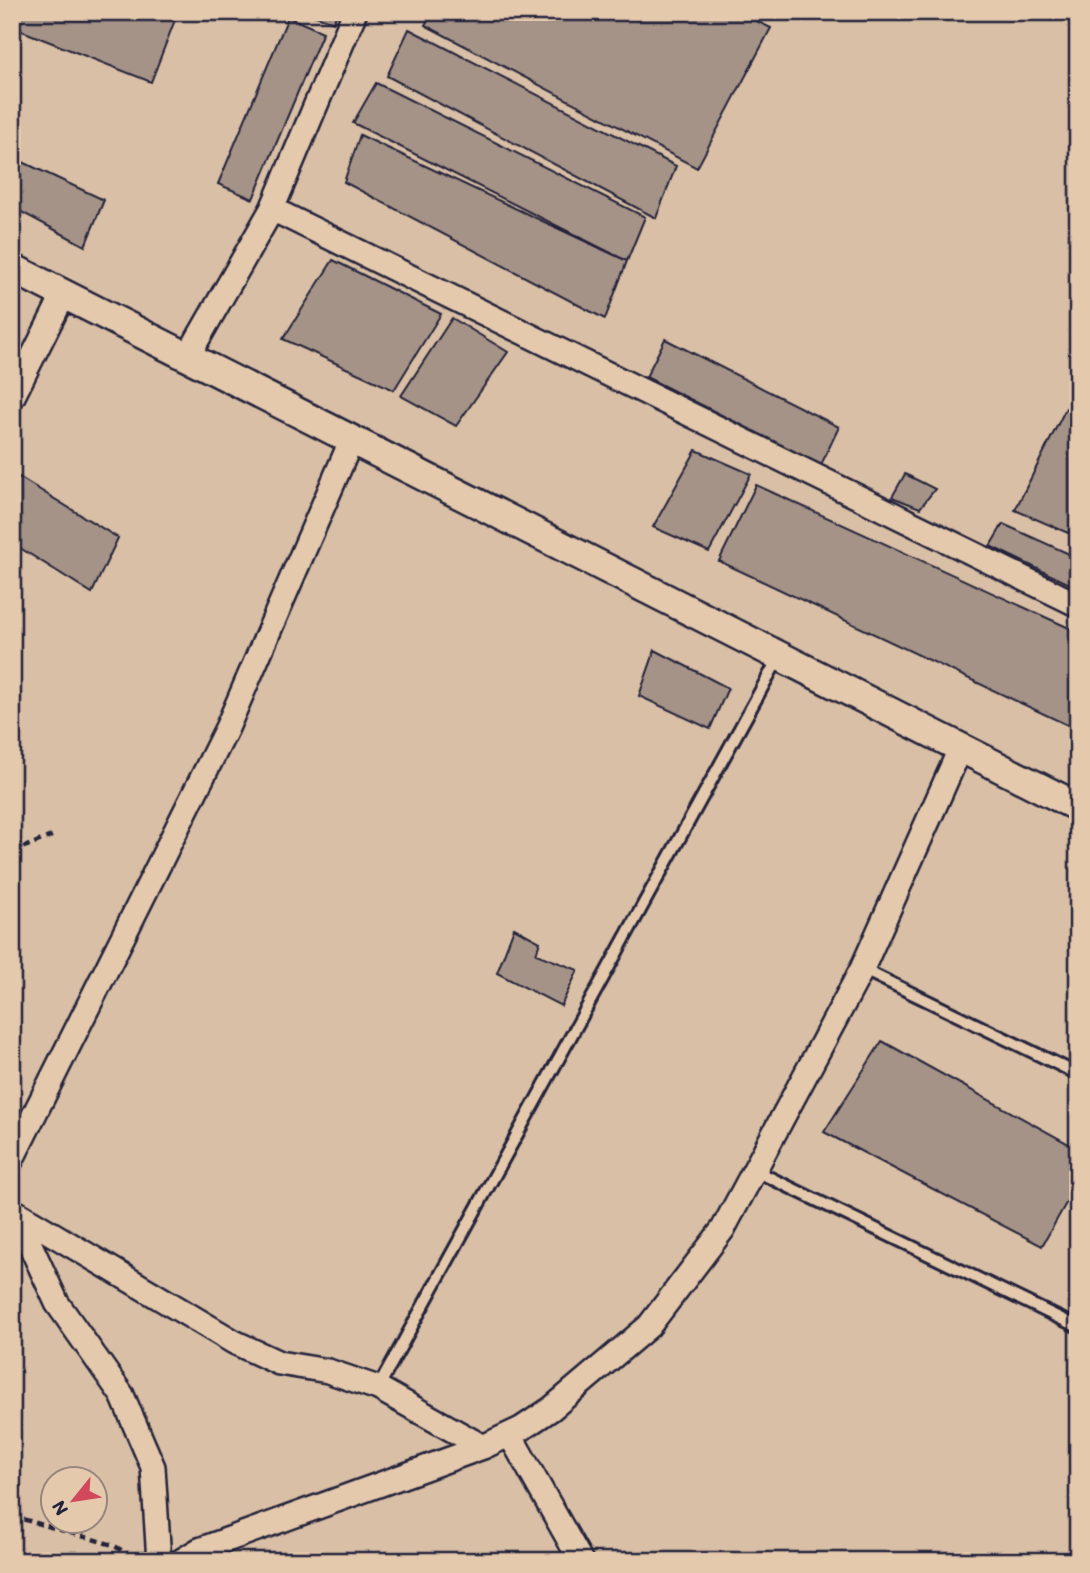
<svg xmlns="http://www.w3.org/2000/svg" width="1090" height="1573" font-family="Itim,sans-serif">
<rect width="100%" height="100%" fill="#d9bfa5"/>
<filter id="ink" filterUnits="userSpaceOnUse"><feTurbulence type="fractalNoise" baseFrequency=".0143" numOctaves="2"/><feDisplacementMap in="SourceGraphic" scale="14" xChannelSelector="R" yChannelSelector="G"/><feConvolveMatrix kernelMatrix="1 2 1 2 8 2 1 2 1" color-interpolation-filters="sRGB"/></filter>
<g filter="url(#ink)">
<path fill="#a69387" stroke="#22223b" stroke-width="2" d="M12 12H178L151 82 12 27Z
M304 12H337L334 22Z
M432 12H738L771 28 697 168 425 25Z
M288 17 323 32 253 199 218 184Z
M409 29 676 166 656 218 387 76Z
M376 83 645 217 627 261 353 123Z
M360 135 627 261 605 319 344 182Z
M12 157 104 200 85 246 12 207Z
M333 260 441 314 394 390 283 339Z
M452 318 508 352 456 426 401 396Z
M665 339 839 427 821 465 646 377Z
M1066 408 1078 413V513L1068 533 1015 510Z
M696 450 751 474 709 552 653 527Z
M905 474 935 489 920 508 892 497Z
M19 477 118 538 92 593 12 543V491Z
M756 485 1078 632V730L719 561Z
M1003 524 1078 558V588L990 546Z
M655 650 728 688 710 729 639 696Z
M514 928 540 942 536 954 578 970 561 1006 497 973Z
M882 1041 1078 1149V1182L1042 1246 824 1132Z"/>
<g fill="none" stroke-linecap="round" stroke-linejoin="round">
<defs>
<path id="service" d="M862 969 1078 1074
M756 1171 1078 1327
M378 1388 779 657"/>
<path id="minor" d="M272 209 1078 605
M188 356 272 209 355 12
M12 398 64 294
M12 1159 227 728 352 439
M12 1210 234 1342 279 1363 328 1371 378 1388 483 1447
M12 1221 28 1240 57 1303 122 1395 153 1467 159 1561
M521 1429 510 1435 581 1561
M181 1561 199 1550 483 1447 521 1429 551 1409 649 1326 723 1229 862 969 961 747"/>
<path id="tertiary" d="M12 268 1078 807"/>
</defs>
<use href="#service" stroke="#22223b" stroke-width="16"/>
<use href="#minor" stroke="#22223b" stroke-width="28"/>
<use href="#tertiary" stroke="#22223b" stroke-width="33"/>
<path stroke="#22223b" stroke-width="4.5" stroke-dasharray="7 5" stroke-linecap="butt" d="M12 852 54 835
M12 1516 113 1545 136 1559"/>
<use href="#service" stroke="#e5c9ac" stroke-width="10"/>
<use href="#minor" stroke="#e5c9ac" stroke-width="23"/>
<use href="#tertiary" stroke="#e5c9ac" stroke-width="28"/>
</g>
</g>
<rect width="1090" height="1573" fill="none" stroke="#e5c9ac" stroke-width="42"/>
<rect x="21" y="21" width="1048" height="1531" fill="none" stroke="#22223b" stroke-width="2.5" filter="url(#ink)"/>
<g transform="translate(74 1500) rotate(240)"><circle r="33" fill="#e5c9ac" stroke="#97867f" stroke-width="2"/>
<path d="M0-5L12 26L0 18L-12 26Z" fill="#d1495b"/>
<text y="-10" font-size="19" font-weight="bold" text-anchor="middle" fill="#22223b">N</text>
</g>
</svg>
